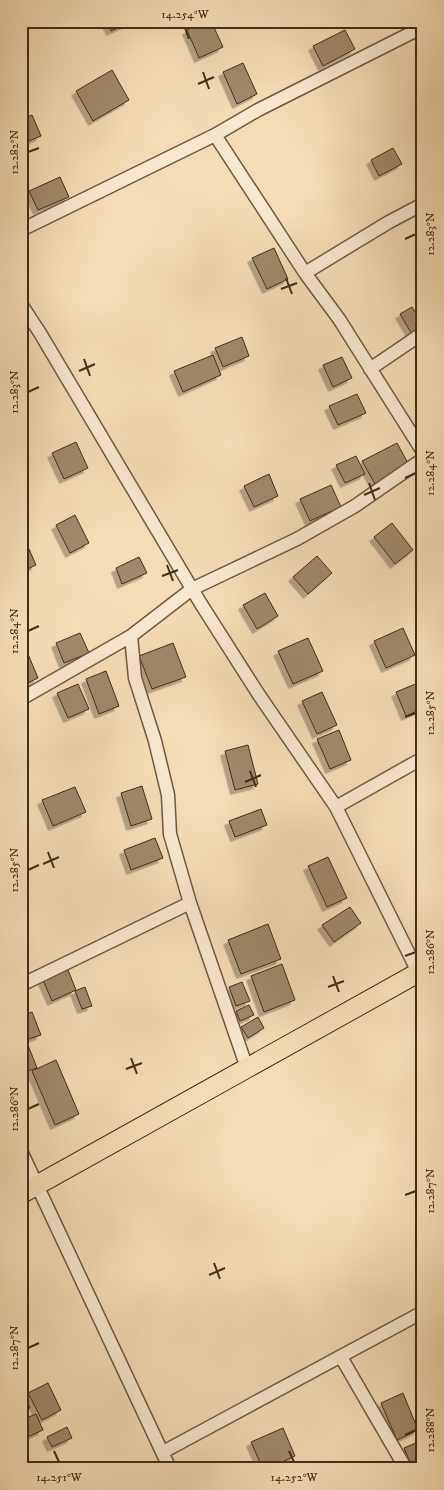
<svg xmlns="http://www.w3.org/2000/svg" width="444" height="1490" font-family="'IM FELL DW Pica',serif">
<defs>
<filter id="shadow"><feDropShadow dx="-4.5" dy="4.5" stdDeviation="0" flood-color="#0004"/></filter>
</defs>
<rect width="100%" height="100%" fill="#f6dcb6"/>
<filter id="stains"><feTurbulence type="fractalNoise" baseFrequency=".004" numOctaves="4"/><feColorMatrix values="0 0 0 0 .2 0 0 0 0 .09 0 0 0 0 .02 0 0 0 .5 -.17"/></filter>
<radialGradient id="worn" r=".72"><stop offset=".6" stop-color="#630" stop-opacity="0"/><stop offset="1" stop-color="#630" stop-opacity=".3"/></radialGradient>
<path fill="#a1886a" stroke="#442c17" filter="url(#shadow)" d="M106 21H131V22L111 31Z
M208 21H211L223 47 199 58 187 30Z
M345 30 355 49 323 66 313 46Z
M243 63 257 94 237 104 223 72Z
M112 70 129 100 93 121 76 91Z
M32 115 41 136 21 144V120Z
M393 148 402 164 379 176 371 160Z
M60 177 69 197 38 210 29 191Z
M274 248 288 279 267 289 252 258Z
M412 307 423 325V330L413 336 400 314Z
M242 337 249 356 223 367 215 348Z
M213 355 221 375 183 392 174 371Z
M342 357 352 378 333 387 323 365Z
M357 394 366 413 338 425 329 406Z
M76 442 88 468 64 479 52 453Z
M397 443 409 465 375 484 362 461Z
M356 456 365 474 345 483 336 465Z
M269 474 278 496 254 507 244 486Z
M331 485 341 507 310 521 300 499Z
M75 515 89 543 70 553 56 525Z
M392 523 413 550 395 564 374 537Z
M29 549 36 565 21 572V553Z
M317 556 332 573 308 594 293 577Z
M139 557 147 573 122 584 116 568Z
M265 593 278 616 257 629 243 605Z
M403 628 415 655 386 668 374 641Z
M80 633 89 653 64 663 56 643Z
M308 638 323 671 293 684 278 651Z
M173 643 186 677 152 689 139 656Z
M25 647 38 678 21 686V649Z
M106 671 119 706 99 714 86 679Z
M418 683 423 694V708L406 716 396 692Z
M78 684 89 709 68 718 57 693Z
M322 692 337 725 317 734 302 701Z
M339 730 351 760 330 769 317 739Z
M248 745 258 784 235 790 225 751Z
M142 786 152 819 131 826 121 793Z
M75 787 86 812 53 826 42 800Z
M261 809 267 825 235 837 229 821Z
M155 838 163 858 131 870 124 850Z
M328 857 347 898 327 907 308 866Z
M350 907 361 923 334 942 322 925Z
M268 924 281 959 241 974 228 940Z
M282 964 295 1000 264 1012 251 976Z
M68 970 76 990 52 1001 43 980Z
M242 982 250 1001 236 1006 229 987Z
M85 987 92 1006 82 1009 75 991Z
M249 1005 254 1015 240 1021 236 1011Z
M32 1012 41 1035 26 1040 37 1068 21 1073V1016Z
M258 1017 264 1028 248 1038 241 1027Z
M56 1060 79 1114 55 1125 32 1071Z
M48 1383 61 1410 42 1420 28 1393Z
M22 1391 30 1408 21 1411V1392Z
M403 1393 418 1430 397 1440 381 1403Z
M36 1414 43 1430 21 1440V1420Z
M67 1427 72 1438 52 1447 47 1437Z
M283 1428 295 1456 267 1469H263L251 1442Z
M423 1440V1469H413L404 1448Z"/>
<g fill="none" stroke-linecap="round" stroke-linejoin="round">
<defs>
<path id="street" d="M215 135 258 110 423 27
M21 230 215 135 305 273 339 319 423 452
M305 273 389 222 423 204
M21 304 40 333 201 604 259 695 336 807 423 982
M370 369 423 333
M131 636 135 678 155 741 168 795 170 834 190 903 247 1068
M21 699 131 636 192 589 297 539 355 506 423 459
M336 807 423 758
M21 985 190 903
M21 1151 170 1469
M341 1357 406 1469
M163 1452 423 1312"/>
<path id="primary" d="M21 1194 423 970"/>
</defs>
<use href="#street" stroke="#70583f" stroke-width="15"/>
<use href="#primary" stroke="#442c17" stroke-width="21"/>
<use href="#street" stroke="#f9e8d0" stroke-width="12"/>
<use href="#primary" stroke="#f6dcb6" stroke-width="19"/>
</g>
<path fill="none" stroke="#442c17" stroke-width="2" d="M185 28 189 39M203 72 209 89M198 84 214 77M28 152 39 148M405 239 416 234M286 278 292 294M281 289 297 283M84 359 90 376M79 371 95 364M28 392 39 387M405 478 416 473M369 483 375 500M364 495 380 488M167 565 173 581M162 576 178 570M28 631 39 626M405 717 416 713M250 771 256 787M245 782 261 775M48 852 54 868M43 864 59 857M28 870 39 865M405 956 416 952M333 976 339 992M328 987 344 981M131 1058 137 1074M126 1069 142 1063M28 1109 39 1104M405 1195 416 1191M214 1263 220 1279M209 1275 225 1268M28 1348 39 1343M405 1435 416 1430M54 1451 59 1462M289 1451 294 1462"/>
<rect width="444" height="1490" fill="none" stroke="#f6dcb6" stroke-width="55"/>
<rect x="28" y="28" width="388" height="1434" fill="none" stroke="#442c17" stroke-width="2"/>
<g font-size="12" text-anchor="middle" fill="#442c17">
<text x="185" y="18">14.254°W</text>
<text transform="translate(14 152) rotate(-90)" y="4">12.282°N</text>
<text transform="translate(430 234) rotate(-90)" y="4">12.283°N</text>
<text transform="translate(14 392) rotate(-90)" y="4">12.283°N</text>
<text transform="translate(430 473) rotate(-90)" y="4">12.284°N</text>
<text transform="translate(14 631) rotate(-90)" y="4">12.284°N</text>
<text transform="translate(430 713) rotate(-90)" y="4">12.285°N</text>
<text transform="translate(14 870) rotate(-90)" y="4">12.285°N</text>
<text transform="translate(430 952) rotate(-90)" y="4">12.286°N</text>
<text transform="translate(14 1109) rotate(-90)" y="4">12.286°N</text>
<text transform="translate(430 1191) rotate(-90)" y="4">12.287°N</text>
<text transform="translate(14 1348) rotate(-90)" y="4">12.287°N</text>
<text transform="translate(430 1430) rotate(-90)" y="4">12.288°N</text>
<text x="59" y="1481">14.251°W</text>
<text x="294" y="1481">14.252°W</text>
</g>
<rect width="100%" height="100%" filter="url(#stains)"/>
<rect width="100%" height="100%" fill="url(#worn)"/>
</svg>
